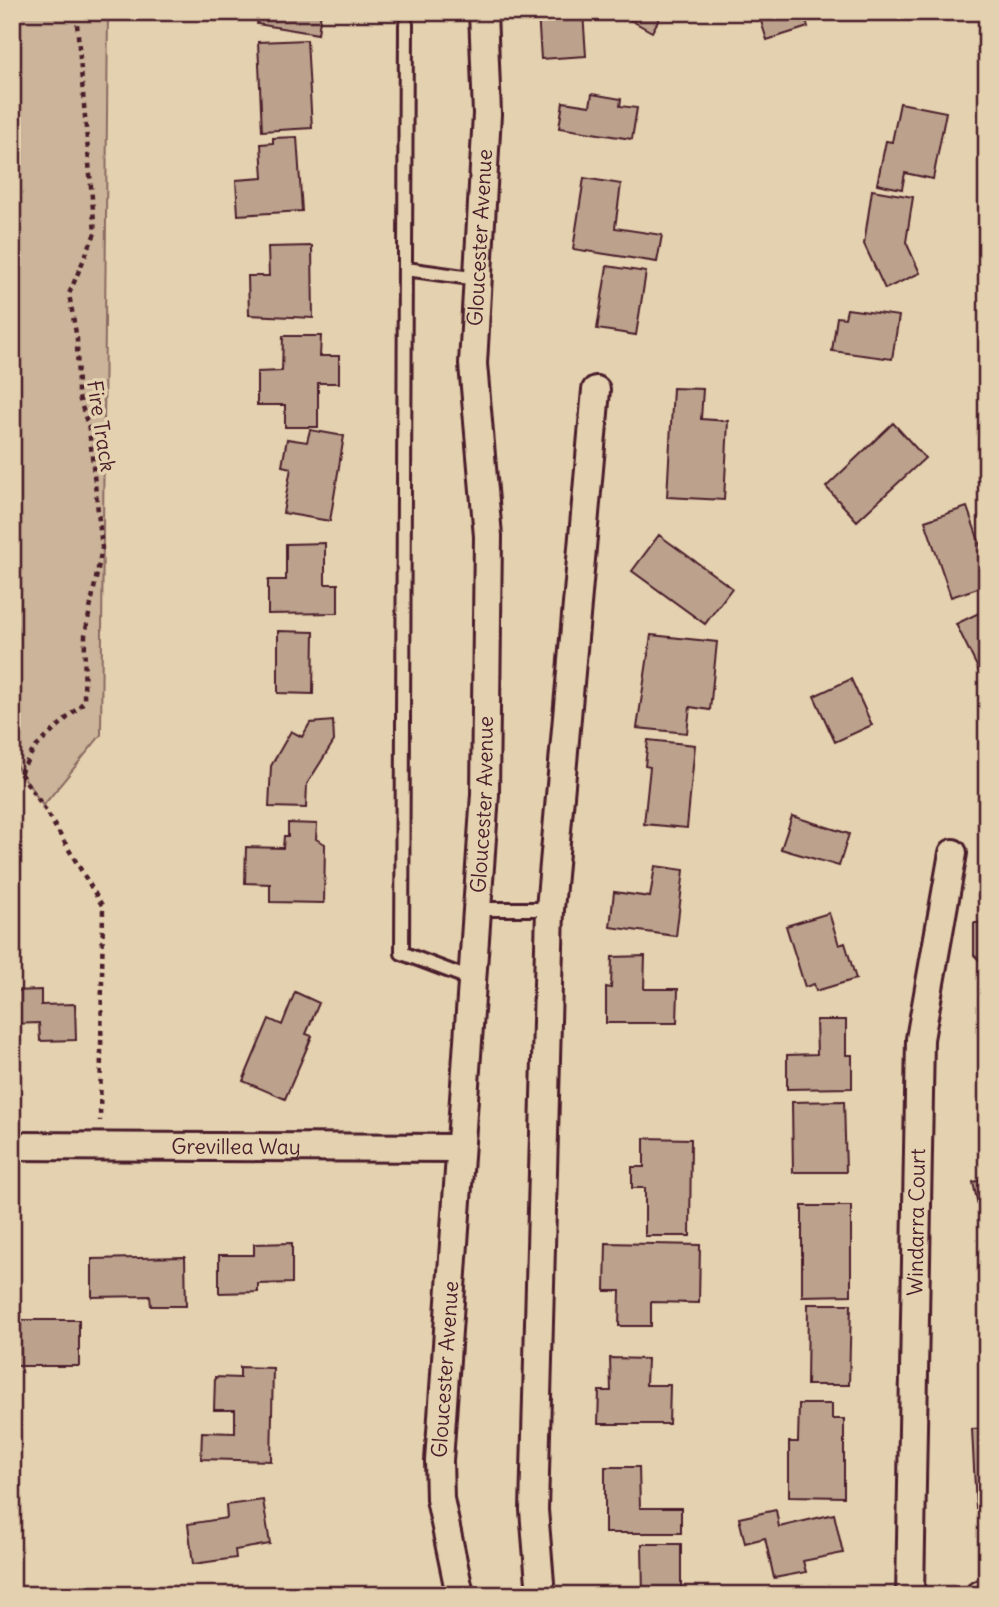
<svg xmlns="http://www.w3.org/2000/svg" width="999" height="1607" font-family="Delius,sans-serif">
<rect width="100%" height="100%" fill="#e4d1af"/>
<filter id="ink" filterUnits="userSpaceOnUse"><feTurbulence type="fractalNoise" baseFrequency=".0143" numOctaves="2"/><feDisplacementMap in="SourceGraphic" scale="14" xChannelSelector="R" yChannelSelector="G"/><feConvolveMatrix kernelMatrix="1 2 1 2 8 2 1 2 1" color-interpolation-filters="sRGB"/></filter>
<g filter="url(#ink)">
<path fill="#cbb499" stroke="#8a6a62" stroke-width="2" d="M12 12H108L101 735 43 806 12 759Z"/>
<path fill="#bca28d" stroke="#4a1f2b" stroke-width="2" d="M259 12H321L318 34 257 24Z
M538 12H583L586 56 541 59Z
M616 12H663L652 32Z
M758 12H804L808 27 767 40Z
M307 40 312 128 262 131 258 42Z
M592 94 621 99 620 106 637 108 632 139 559 128 563 102 590 106Z
M900 103 946 112 933 179 905 173 902 189 877 184 886 141 892 142Z
M297 137 302 211 238 215 236 180 263 178 261 144 273 143V138Z
M584 178 621 184 615 228 662 235 657 262 573 249Z
M872 190 913 197 906 242 920 273 885 289 864 244Z
M312 246 313 318 249 315 248 276H269L268 247Z
M607 266 646 272 636 335 597 329Z
M847 309 899 316 892 359 832 351 837 317 845 318Z
M283 336H321L320 356H339V383H318V427H285V405H257V372L282 371Z
M673 388 703 389 701 419 728 421 724 500 667 497Z
M893 423 925 458 857 521 826 487Z
M310 430 344 436 330 521 283 513 291 468 282 466 287 439 307 442Z
M967 507 987 564V585L951 597 925 521Z
M659 535 732 588 705 624 632 571Z
M325 543V584H338V613L268 614V580H286V544Z
M987 609V687L956 624Z
M278 631 314 632 313 694 278 693Z
M651 635 717 642 710 710 690 707 687 733 637 728Z
M851 679 872 725 835 742 814 696Z
M333 721 334 741 307 784 306 808 269 807 271 766 291 731 302 737 310 723Z
M648 740 695 745 687 828 644 824 650 767 645 766Z
M792 816 849 834 839 866 781 849Z
M288 823 317 824 316 839 325 844 324 903 270 902V884L245 883 246 847 283 848 284 836H288Z
M655 866 684 870 676 936 610 927 614 892 650 897Z
M829 913 839 945 845 943 856 979 816 991 814 984 805 987 786 926Z
M974 923H987V968L974 955Z
M645 956 644 989H678L677 1023H606V987L611 988 612 957Z
M41 990V1005L75 1004 76 1040 40 1041 39 1023 12 1024V991Z
M295 992 319 1003 306 1034 312 1036 285 1099 243 1081 269 1019 282 1025Z
M816 1020H846V1055H852V1088L787 1089V1055L817 1054Z
M844 1101 846 1172H793L792 1102Z
M644 1138 691 1139 690 1236H645V1188H632V1167H644Z
M987 1179V1246L973 1182Z
M802 1206H851V1295L802 1296Z
M292 1243V1283L258 1284V1292L219 1293V1255H254V1244Z
M606 1243 700 1245 699 1303 651 1302V1326H619L620 1291H605Z
M185 1257 186 1306H151L150 1296 92 1297V1259Z
M808 1304H851L849 1385H807Z
M12 1320H79V1366H12Z
M610 1358 647 1359 646 1385H670L669 1424H598L599 1391H611Z
M240 1367 273 1368 271 1461 201 1459 202 1432 235 1433V1410H214L215 1377 240 1378Z
M799 1404H832V1419H844V1497L789 1496V1442H798Z
M987 1428V1508H976L972 1429Z
M605 1467H639L640 1508H681V1533H605Z
M263 1500 270 1544 235 1550 236 1558 193 1564 188 1524 227 1518 226 1505Z
M776 1510 779 1527 834 1514 843 1553 803 1561 806 1572 774 1578 765 1538 745 1543 739 1518Z
M642 1544H681V1594L697 1595H643Z"/>
<g fill="none" stroke-linecap="round" stroke-linejoin="round">
<defs>
<path id="service" d="M406 24 402 953 471 979
M406 269 478 279
M478 909H550"/>
<g id="minor">
<path id="s1" d="M12 1146 459 1148"/>
<path id="s2" d="M460 1595 440 1499 439 1461 485 794 488 536 473 364 487 114 483 12"/>
<path d="M541 1595 534 1510 550 909 596 390"/>
<path id="s3" d="M910 1595 920 1039 953 853"/>
<path d="M979 1595 987 1592"/>
</g>
</defs>
<use href="#service" stroke="#4a1f2b" stroke-width="18"/>
<use href="#minor" stroke="#4a1f2b" stroke-width="32"/>
<path stroke="#4a1f2b" stroke-width="4.5" stroke-dasharray="5 5" stroke-linecap="butt" d="M12 768 20 773 43 806 103 907 100 1121
M20 773 34 749 84 702 85 635 102 548 89 429 78 394 77 339 69 294 95 233 76 12"/>
<use href="#service" stroke="#e4d1af" stroke-width="12"/>
<use href="#minor" stroke="#e4d1af" stroke-width="26"/>
</g>
</g>
<g text-anchor="middle" stroke-width="7" stroke-linejoin="round" paint-order="stroke">
<g font-size="21" fill="#4a1f2b" stroke="#e4d1af">
<text dy="7" stroke="none"><textPath href="#s2" startOffset="1362">Gloucester Avenue</textPath></text>
<text transform="translate(101 426) rotate(81)" y="7">Fire Track</text>
<text dy="7" stroke="none"><textPath href="#s2" startOffset="794">Gloucester Avenue</textPath></text>
<text dy="7" stroke="none"><textPath href="#s1" startOffset="224">Grevillea Way</textPath></text>
<text dy="7" stroke="none"><textPath href="#s3" startOffset="373">Windarra Court</textPath></text>
<text dy="7" stroke="none"><textPath href="#s2" startOffset="228">Gloucester Avenue</textPath></text>
</g>
</g>
<rect width="999" height="1607" fill="none" stroke="#e4d1af" stroke-width="42"/>
<rect x="21" y="21" width="957" height="1565" fill="none" stroke="#4a1f2b" stroke-width="2.5" filter="url(#ink)"/>
</svg>
